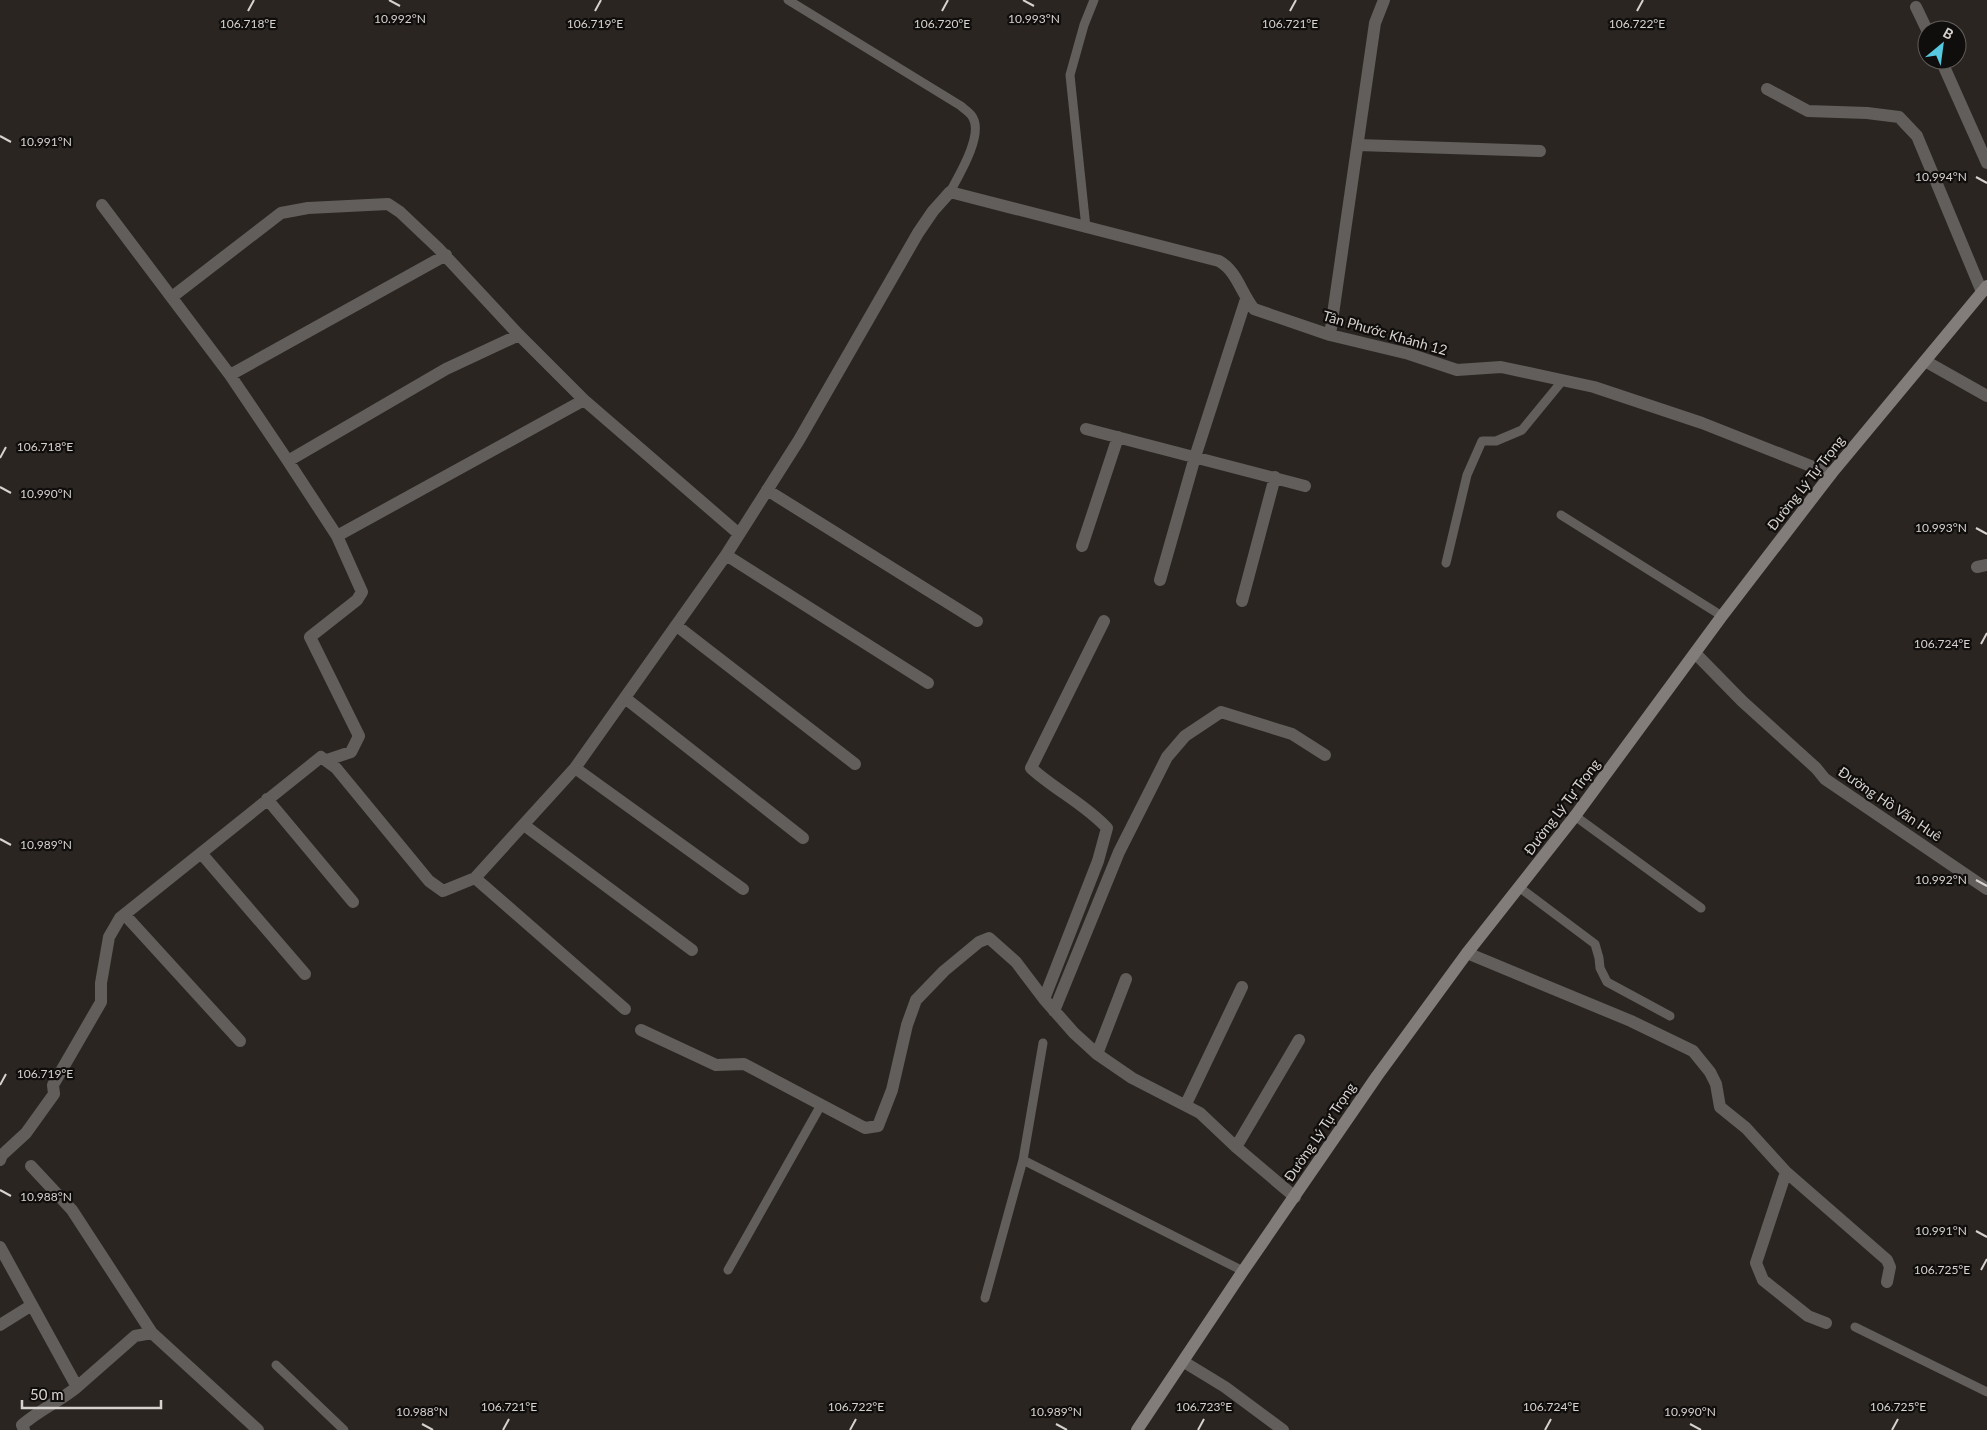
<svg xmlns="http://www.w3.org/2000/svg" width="1987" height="1430" font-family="Lato,sans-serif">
<rect width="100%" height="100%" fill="#2a2520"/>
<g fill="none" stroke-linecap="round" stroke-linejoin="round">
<path stroke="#615e5b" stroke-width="9" d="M788 0 961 106C965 110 971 113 973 118 983 136 959 175 950 192
M1086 228 1070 75 1084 25 1094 0
M1561 515 1722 616
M1446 563 1467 475 1482 441H1496L1522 430 1563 380
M1575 816 1701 908
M1520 888 1595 944 1599 958 1600 968 1607 982 1670 1016
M1023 1160 1243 1271
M728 1270 821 1105
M985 1298 1023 1160 1043 1043
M1855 1327 1987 1392
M276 1365 344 1430"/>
<path stroke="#615e5b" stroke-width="12" d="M1916 7 1927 30
M1941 60 1987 163
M1767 89 1808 111 1867 113 1899 117 1917 136 1982 292
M1358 145 1540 151
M102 205 230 375 288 461
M172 297 281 213 308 208 388 204 400 212 438 248 519 335 584 400 739 534
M1330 335 1375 23 1384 0
M1925 361 1987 396
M230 375 446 255
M1086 429 1305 486
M767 490 977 621
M337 536 584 400
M1082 546 1118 437
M726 555 928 683
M1977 567 1987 565
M1160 580 1195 457 1246 299
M1242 601 1275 477
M677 626 855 764
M1696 654 1742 701 1816 768 1825 779 1987 889
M625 698 803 838
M327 760 351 752 359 736 310 637 357 600 362 592 337 536 288 461 446 369 519 335
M575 768 743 889
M267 799 353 902
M524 825 692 950
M201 853 305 974
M475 878 625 1009
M125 915 240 1041
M1467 953 1631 1021 1693 1051 1710 1072 1716 1084 1720 1107 1746 1128 1786 1172 1756 1263 1763 1280 1808 1316 1826 1323
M1044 999 1098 861 1107 828C1085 804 1055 790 1031 768L1104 621
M1054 1011 1119 852 1167 757 1185 736 1221 712 1292 734 1325 755
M641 1030 716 1065 744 1064 865 1128 878 1126 892 1090 907 1025 916 1000 944 971 979 942 989 938 1016 962 1044 999 1074 1033 1097 1054 1132 1078 1200 1113 1236 1147 1295 1197
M1097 1054 1126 979
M1186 1104 1242 987
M1236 1147 1299 1040
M0 1160 2 1155 26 1133 54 1094 53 1085 101 1002V983L109 937 120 918 321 757 336 768 429 881 443 891 475 878 575 768 726 555 799 440 918 233 933 211 950 192 1219 261C1237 271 1241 293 1254 309L1330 335 1409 354 1457 370 1501 367 1594 387 1702 423 1831 474
M31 1166 72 1210 152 1333
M1786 1172 1887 1260 1890 1267 1887 1282
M0 1247 77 1387C60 1401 39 1410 22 1425L24 1430
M0 1325 32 1305
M1184 1362 1225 1387 1283 1430
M77 1387 135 1336 152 1333 258 1430"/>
<path stroke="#827d7a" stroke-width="12" d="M1137 1430 1243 1271 1377 1076 1467 953 1575 816 1722 616 1831 474 1987 286"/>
</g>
<path fill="none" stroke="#d6d2cf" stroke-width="2" d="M389 0 400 6M1023 0 1034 6M248 11 254 0M595 11 601 0M942 11 948 0M1290 11 1296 0M1637 11 1643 0M0 136 11 142M1976 177 1987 183M0 458 6 447M0 487 11 493M1976 528 1987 534M1981 644 1987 633M0 839 11 845M1976 880 1987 886M0 1085 6 1074M0 1190 11 1196M1976 1231 1987 1237M1981 1270 1987 1259M422 1424 433 1430M1056 1424 1067 1430M1690 1424 1701 1430M503 1430 509 1419M850 1430 856 1419M1198 1430 1204 1419M1545 1430 1551 1419M1892 1430 1898 1419"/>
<g text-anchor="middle" stroke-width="4.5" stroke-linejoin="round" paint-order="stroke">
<g font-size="14" fill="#d6d2cf" stroke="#100e0c">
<text transform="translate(1385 333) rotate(16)" y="5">Tân Phước Khánh 12</text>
<text transform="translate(1806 483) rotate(-52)" y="5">Đường Lý Tự Trọng</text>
<text transform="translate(1890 804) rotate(34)" y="5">Đường Hồ Văn Huê</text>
<text transform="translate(1562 807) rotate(-53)" y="5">Đường Lý Tự Trọng</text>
<text transform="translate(1320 1132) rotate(-56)" y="5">Đường Lý Tự Trọng</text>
</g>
</g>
<g font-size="12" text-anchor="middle" fill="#d6d2cf" stroke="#100e0c" stroke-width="4.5" stroke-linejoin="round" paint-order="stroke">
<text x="400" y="23">10.992°N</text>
<text x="1034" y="23">10.993°N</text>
<text x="248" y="28">106.718°E</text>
<text x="595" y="28">106.719°E</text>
<text x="942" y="28">106.720°E</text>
<text x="1290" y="28">106.721°E</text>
<text x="1637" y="28">106.722°E</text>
<text x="46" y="146">10.991°N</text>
<text x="1941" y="181">10.994°N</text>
<text x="45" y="451">106.718°E</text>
<text x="46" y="498">10.990°N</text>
<text x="1941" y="532">10.993°N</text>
<text x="1942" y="648">106.724°E</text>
<text x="46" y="849">10.989°N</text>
<text x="1941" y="884">10.992°N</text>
<text x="45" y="1078">106.719°E</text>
<text x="46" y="1201">10.988°N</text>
<text x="1941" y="1235">10.991°N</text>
<text x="1942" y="1274">106.725°E</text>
<text x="509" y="1411">106.721°E</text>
<text x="856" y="1411">106.722°E</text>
<text x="1204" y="1411">106.723°E</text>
<text x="1551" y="1411">106.724°E</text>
<text x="1898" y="1411">106.725°E</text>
<text x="422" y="1416">10.988°N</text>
<text x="1056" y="1416">10.989°N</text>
<text x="1690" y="1416">10.990°N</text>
</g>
<g transform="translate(1942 45) rotate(29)"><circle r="24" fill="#100e0c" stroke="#5f5c5a"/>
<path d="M0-4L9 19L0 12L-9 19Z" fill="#56c9e1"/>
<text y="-8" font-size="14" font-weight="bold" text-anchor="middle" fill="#d6d2cf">B</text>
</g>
<path d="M22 1400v8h139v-8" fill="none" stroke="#d6d2cf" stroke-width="2.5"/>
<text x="30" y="1400" font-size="15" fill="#d6d2cf" stroke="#100e0c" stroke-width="4" paint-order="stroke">50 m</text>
</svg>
